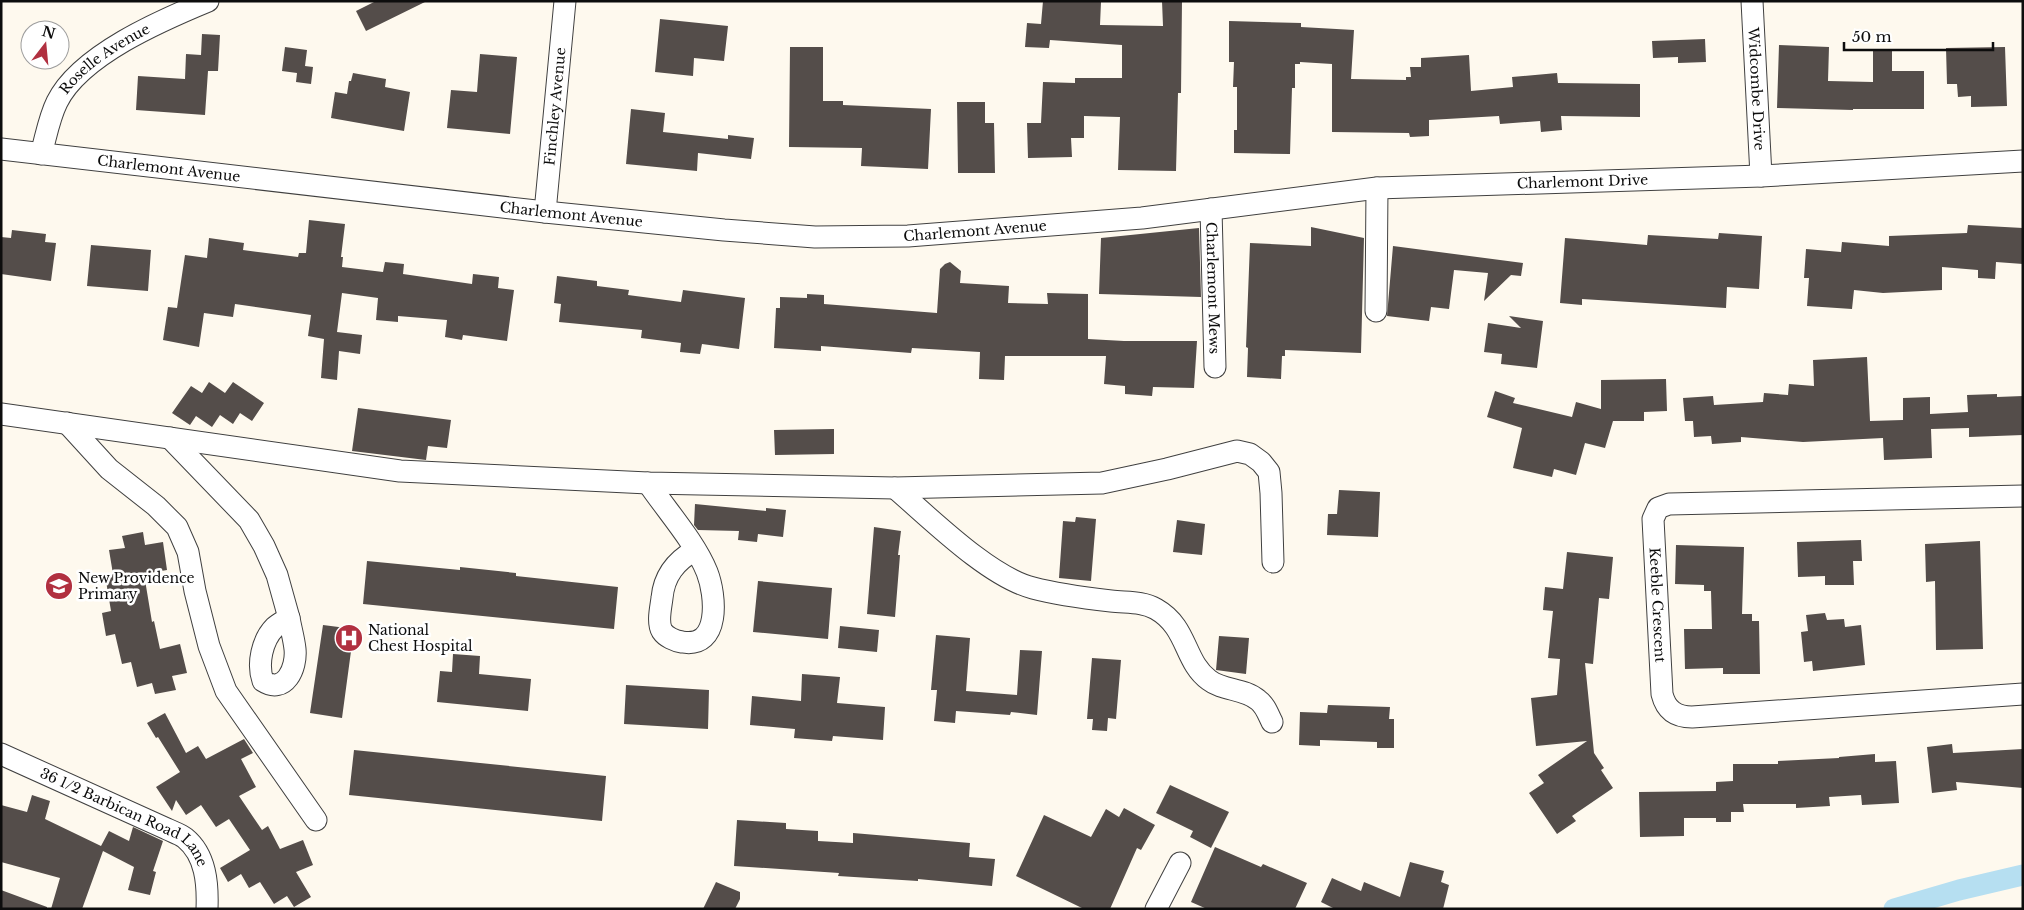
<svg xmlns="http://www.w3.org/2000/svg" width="2024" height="910" font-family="'Libre Baskerville',serif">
<rect width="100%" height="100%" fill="#fef9ee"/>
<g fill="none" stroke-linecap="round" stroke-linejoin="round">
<path stroke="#b6dff1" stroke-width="21" d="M1894 909 1959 890 2023 875"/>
</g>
<path fill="#544d4a" d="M376 1H427L366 31 356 11Z
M1043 1 1101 2 1100 25 1163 26 1162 1H1182L1181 93H1178L1176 171 1118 170 1120 117 1084 116V138H1071L1072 157 1028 158 1027 123H1041L1043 82 1075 83V78H1122V45L1050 40 1049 48 1025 47 1027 23 1041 24Z
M660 19 728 26 724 61 694 58 693 76 655 72Z
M1229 21 1301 23V27L1354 30 1351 79 1406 80V77H1411L1410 67H1421V58L1469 55 1471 91 1513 87 1512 77 1557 73 1558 83 1640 84V117L1561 116 1562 130 1541 132 1540 121 1500 124 1499 116 1429 120V136L1410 137 1409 133 1332 132V64L1300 62V64H1295V88H1292L1290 154 1234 153V130H1237V87H1233L1234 62H1229Z
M202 34 220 35 218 71H208L205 115 136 110 138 76 185 79 186 54 201 55Z
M1705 39 1706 62 1678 63V57L1653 58 1652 41Z
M1779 45 1829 47 1828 81 1873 82V51H1892V71H1924V109H1853V110L1777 108Z
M285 47 307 50 305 66 313 67 311 84 296 82 297 73 282 71Z
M790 47H823V101H843V105L931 109 928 169 861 166 862 148 789 147Z
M2005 47 2007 106 1971 107V96L1958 97 1957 84H1947L1946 48Z
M480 54 517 57 510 134 447 128 451 90 477 92Z
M353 73 386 79 385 87 410 92 404 131 331 118 335 92 347 94 349 81H351Z
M957 102H985V123H994L995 173H958Z
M631 109 665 113 663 132 728 139V135L754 138 751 159 698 153 697 171 626 164Z
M309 220 345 224 341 257H343L342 267 383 272 385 262 404 264 403 274 472 284 473 274 499 277 498 288 514 290 507 341 463 335 462 340 445 337 447 320 398 316V322L376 320 378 298 342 293 337 332 362 335 360 354 339 351 337 380 321 378 324 339 308 336 311 315 235 304 233 317 204 313 199 347 163 340 168 307 177 308 185 255 207 258 209 238 244 243 243 250 298 257 299 253H306Z
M1968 225 2023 228V264L1996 262 1995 279 1978 278V270L1942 267V290L1883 293 1854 290 1852 309 1807 306 1809 278H1804L1806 249 1841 252 1842 242 1889 246V236L1967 233Z
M1311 227 1364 238 1361 353 1285 350V356H1282L1281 379 1247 377 1248 348 1246 347 1250 243 1311 246Z
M1199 228 1201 297 1099 294 1101 238Z
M12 230 46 234 45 242 56 243 51 281 1 274V237L11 238Z
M1719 233 1762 236 1759 289 1727 287 1726 308 1582 299V305L1560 303 1565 238 1647 245 1648 235 1718 239Z
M91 245 151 250 148 291 87 286Z
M1393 246 1523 263 1521 276 1511 275 1484 301 1488 273 1454 270 1449 309 1431 307 1429 321 1387 316Z
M950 262 961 271 960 283 1009 286 1008 303 1048 304 1047 293 1088 294V339L1124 341H1197L1194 388 1153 387 1152 396 1125 394V386L1104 384 1106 356H1005L1004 380 979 379 980 352 912 348 911 353 821 346V351L774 348 776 308H780V297L807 298V294L824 295V304L937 313 940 269 945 264Z
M557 276 597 281V286L629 290 628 295 681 302 683 290 745 298 739 349 702 344 700 354 680 352 681 343 641 338 642 330 559 322 561 304 554 303Z
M1509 316 1543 321 1537 368 1501 364 1502 354 1484 352 1488 323 1521 328Z
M1867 357 1870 421 1903 420V398L1930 397V414L1968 412 1967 395 1997 394V397L2023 396V435L1969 437V428L1931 429 1932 458 1884 460 1883 438 1803 442 1741 437V442L1712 444 1711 436 1694 437 1693 421H1685L1683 398 1713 396 1714 405 1763 402 1764 393 1788 395 1789 384 1814 386 1813 360Z
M1666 379 1667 411 1644 412V421H1613L1605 448 1585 443 1576 475 1554 469 1552 477 1513 468 1522 428 1487 417 1495 391 1515 398 1513 403 1572 417 1576 402 1601 409V380Z
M209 382 225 393 233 382 264 403 252 421 240 413 233 424 220 415 212 427 196 416 190 425 172 413 191 386 202 393Z
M358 408 451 420 447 448 428 446 426 460 352 451Z
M834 429V454L775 455 774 430Z
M1339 490 1380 492 1378 537 1327 535 1328 514H1337Z
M695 504 766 511V508L786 510 783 537 758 534 757 542 738 540 739 531 698 530 694 525Z
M1076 517 1096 519 1091 581 1059 578 1063 521 1075 522Z
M1177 520 1205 524 1202 555 1173 552Z
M874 527 901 531 898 555H900L895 617 867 614Z
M143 532 145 545 163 542 167 570 144 574 152 622 154 621 160 649 180 644 187 673 172 676 176 690 155 694 152 683 137 687 131 662 122 664 115 634 106 636 102 613 111 611 105 575 113 574 109 550 125 548 122 536Z
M1861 540 1862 561H1853L1854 585H1825V576L1798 577 1797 542Z
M1980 541 1983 649 1936 650 1935 581 1926 582 1925 544Z
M1676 545 1744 547 1742 614H1752V621H1759L1760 674H1723V668L1685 669 1684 629H1712L1711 591H1704V585L1675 584Z
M1567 552 1613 557 1609 599 1599 598 1593 664 1585 663 1594 753 1604 768 1601 770 1613 788 1572 816 1576 821 1557 834 1529 793 1544 783 1538 775 1587 741 1536 746 1531 698 1557 695 1560 659 1548 658 1553 611 1543 610 1545 587 1563 589Z
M367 561 460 570V567L516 573V576L618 587 614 629 363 604Z
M758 581 832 588 828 639 753 632Z
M1825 613 1827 620 1844 619 1845 627 1861 625 1865 665 1813 671 1812 661 1804 662 1801 632 1808 631 1806 615Z
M323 625 354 629 342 718 310 713Z
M840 626 879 630 877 652 838 648Z
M936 635 970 638 966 691 1017 695 1020 650 1042 651 1037 715 1011 712 1010 715 956 711 955 723 934 721 937 690H931Z
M1219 636 1249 638 1246 674 1216 670Z
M453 654 480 656 479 674 531 679 528 711 437 702 440 671 452 672Z
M1092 658 1121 660 1116 719 1108 718 1107 731 1092 730 1093 719H1087Z
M802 674 840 677 837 703 885 707 883 740 833 736 832 741 794 738 795 729 750 725 752 696 801 701Z
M626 685 709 690 708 729 624 724Z
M1328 705 1390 707 1389 719H1394V748H1377V742L1320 740V746L1299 745 1300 712 1327 713Z
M165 713 186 753 198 746 206 759 244 739 253 753 241 759 256 787 239 796 262 830 268 826 280 849 303 840 313 865 296 872 311 897 294 907 287 896 274 904 260 882 249 888 241 874 228 882 220 868 250 850 229 819 216 827 201 805 186 815 176 800 172 811 156 787 180 772 158 737 156 738 147 723Z
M1952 744 1953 753 2023 749V788L1956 782 1957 790 1932 793 1927 747Z
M354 750 606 776 602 821 349 795Z
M1875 754V762L1896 761 1899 803 1862 805 1861 795 1829 797 1830 806 1796 808V804H1743L1744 812H1731V822H1716V818H1684V836L1640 837 1639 792 1716 791V782L1733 781V764H1778V761L1839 758V757Z
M1170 785 1229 812 1211 848 1190 837 1193 831 1156 813Z
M32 795 50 801 45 819 101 846 109 831 129 841 133 827 163 841 153 871 156 872 150 895 128 890 134 867 103 851 82 909H51L60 878 1 862V805L27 812Z
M1124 808 1155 825 1141 850 1137 848 1110 909H1084L1016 876 1044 815 1091 837 1106 809 1119 817Z
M737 820 786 823V829L818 831V841L853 843V833L970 843 969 857 995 859 992 886 918 879V881L838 876 839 873 734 866Z
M1215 847 1261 867 1263 864 1307 883 1295 909H1207L1191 902Z
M1410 862 1444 871 1441 882 1449 885 1443 909H1335L1321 902 1332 878 1361 891 1364 882 1400 897Z
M716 882 740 892V899L735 909H703Z
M1 890 47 907V909H1Z"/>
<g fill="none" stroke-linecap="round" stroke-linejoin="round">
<defs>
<g id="minor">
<path id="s1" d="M1752 1 1761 176"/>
<path id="s2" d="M1 149 545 212 724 230 815 237 908 236 1142 218 1377 188 1761 176 2023 161"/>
<path id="s3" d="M41 154C46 137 49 118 57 102 80 55 162 20 208 1"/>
<path id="s4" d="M1211 209 1215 367"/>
<path id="s5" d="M545 212 565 1"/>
<path d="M1376 311 1377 188"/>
<path d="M1 414 400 471 648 483 895 488 1102 483 1167 469 1237 451 1250 454 1261 462 1269 472 1271 493 1273 562"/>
<path d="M67 423 109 469 156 506 177 527 188 552 195 591 209 646 226 691 316 820"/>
<path d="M170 438 249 520 264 546 277 575 289 618"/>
<path d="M648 483C667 511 695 542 707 572 716 595 721 649 682 642 675 641 666 637 662 631 657 622 661 607 662 598 664 575 676 561 695 550"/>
<path d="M895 488C930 518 989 577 1033 588 1059 595 1085 598 1111 601 1126 603 1142 601 1156 609 1188 627 1184 662 1209 680 1223 691 1244 688 1258 700 1265 705 1268 714 1272 722"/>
<path id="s6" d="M2023 496 1669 504 1658 508 1653 519 1662 694C1666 710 1676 717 1692 717L2023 694"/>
<path d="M289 618C291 629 294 639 295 649 297 668 285 695 263 681 257 664 262 640 275 627 278 624 284 621 289 618Z"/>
<path id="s7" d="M1 754 167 829C173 832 180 834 185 838 206 855 208 884 207 909"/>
<path d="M1156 909 1180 863"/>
</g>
</defs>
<use href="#minor" stroke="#404040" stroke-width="23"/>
<use href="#minor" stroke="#fff" stroke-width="21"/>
</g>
<defs>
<symbol id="school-disc" viewBox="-11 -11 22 22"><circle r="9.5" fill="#b13040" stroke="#fff"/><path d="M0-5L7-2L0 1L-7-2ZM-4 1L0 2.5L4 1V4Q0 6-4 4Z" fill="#fff"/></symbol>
<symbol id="hospital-disc" viewBox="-11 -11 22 22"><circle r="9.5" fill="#b13040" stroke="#fff"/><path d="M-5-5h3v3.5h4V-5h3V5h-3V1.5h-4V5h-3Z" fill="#fff"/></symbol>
</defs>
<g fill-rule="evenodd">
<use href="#school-disc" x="43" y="570" width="32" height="32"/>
<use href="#hospital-disc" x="333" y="622" width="32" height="32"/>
</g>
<g text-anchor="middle" stroke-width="5" stroke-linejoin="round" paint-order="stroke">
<g font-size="14" fill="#0d0d0d" stroke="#fff">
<text dy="5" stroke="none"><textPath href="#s3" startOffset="120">Roselle Avenue</textPath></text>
<text dy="5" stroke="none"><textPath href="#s1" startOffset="88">Widcombe Drive</textPath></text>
<text dy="5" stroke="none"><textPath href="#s5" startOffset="106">Finchley Avenue</textPath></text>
<text dy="5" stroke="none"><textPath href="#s2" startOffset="169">Charlemont Avenue</textPath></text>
<text dy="5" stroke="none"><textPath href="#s2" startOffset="1589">Charlemont Drive</textPath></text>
<text dy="5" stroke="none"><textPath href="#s2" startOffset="574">Charlemont Avenue</textPath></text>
<text dy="5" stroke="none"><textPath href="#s2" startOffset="979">Charlemont Avenue</textPath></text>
<text dy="5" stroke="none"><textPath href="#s4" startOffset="79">Charlemont Mews</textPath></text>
<text dy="5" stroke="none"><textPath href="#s6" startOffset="464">Keeble Crescent</textPath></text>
<text dy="5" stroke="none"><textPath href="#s7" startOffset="140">36 1/2 Barbican Road Lane</textPath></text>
</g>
<g font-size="14" fill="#0d0d0d" stroke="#fff" text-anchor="start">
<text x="78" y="583">New Providence<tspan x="78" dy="16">Primary</tspan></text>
<text x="368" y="635">National<tspan x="368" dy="16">Chest Hospital</tspan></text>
</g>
</g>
<rect width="2024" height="910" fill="none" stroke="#0d0d0d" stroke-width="5"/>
<g transform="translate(45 45) rotate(16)"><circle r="24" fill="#ffffff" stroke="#9e9e9e"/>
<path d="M0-4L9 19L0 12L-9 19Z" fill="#b13040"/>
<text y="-8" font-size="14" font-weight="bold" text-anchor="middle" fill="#0d0d0d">N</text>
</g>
<path d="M1844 42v8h149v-8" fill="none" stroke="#0d0d0d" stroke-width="2.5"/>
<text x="1852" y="42" font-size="15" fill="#0d0d0d" stroke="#ffffff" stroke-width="4" paint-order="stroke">50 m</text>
</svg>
